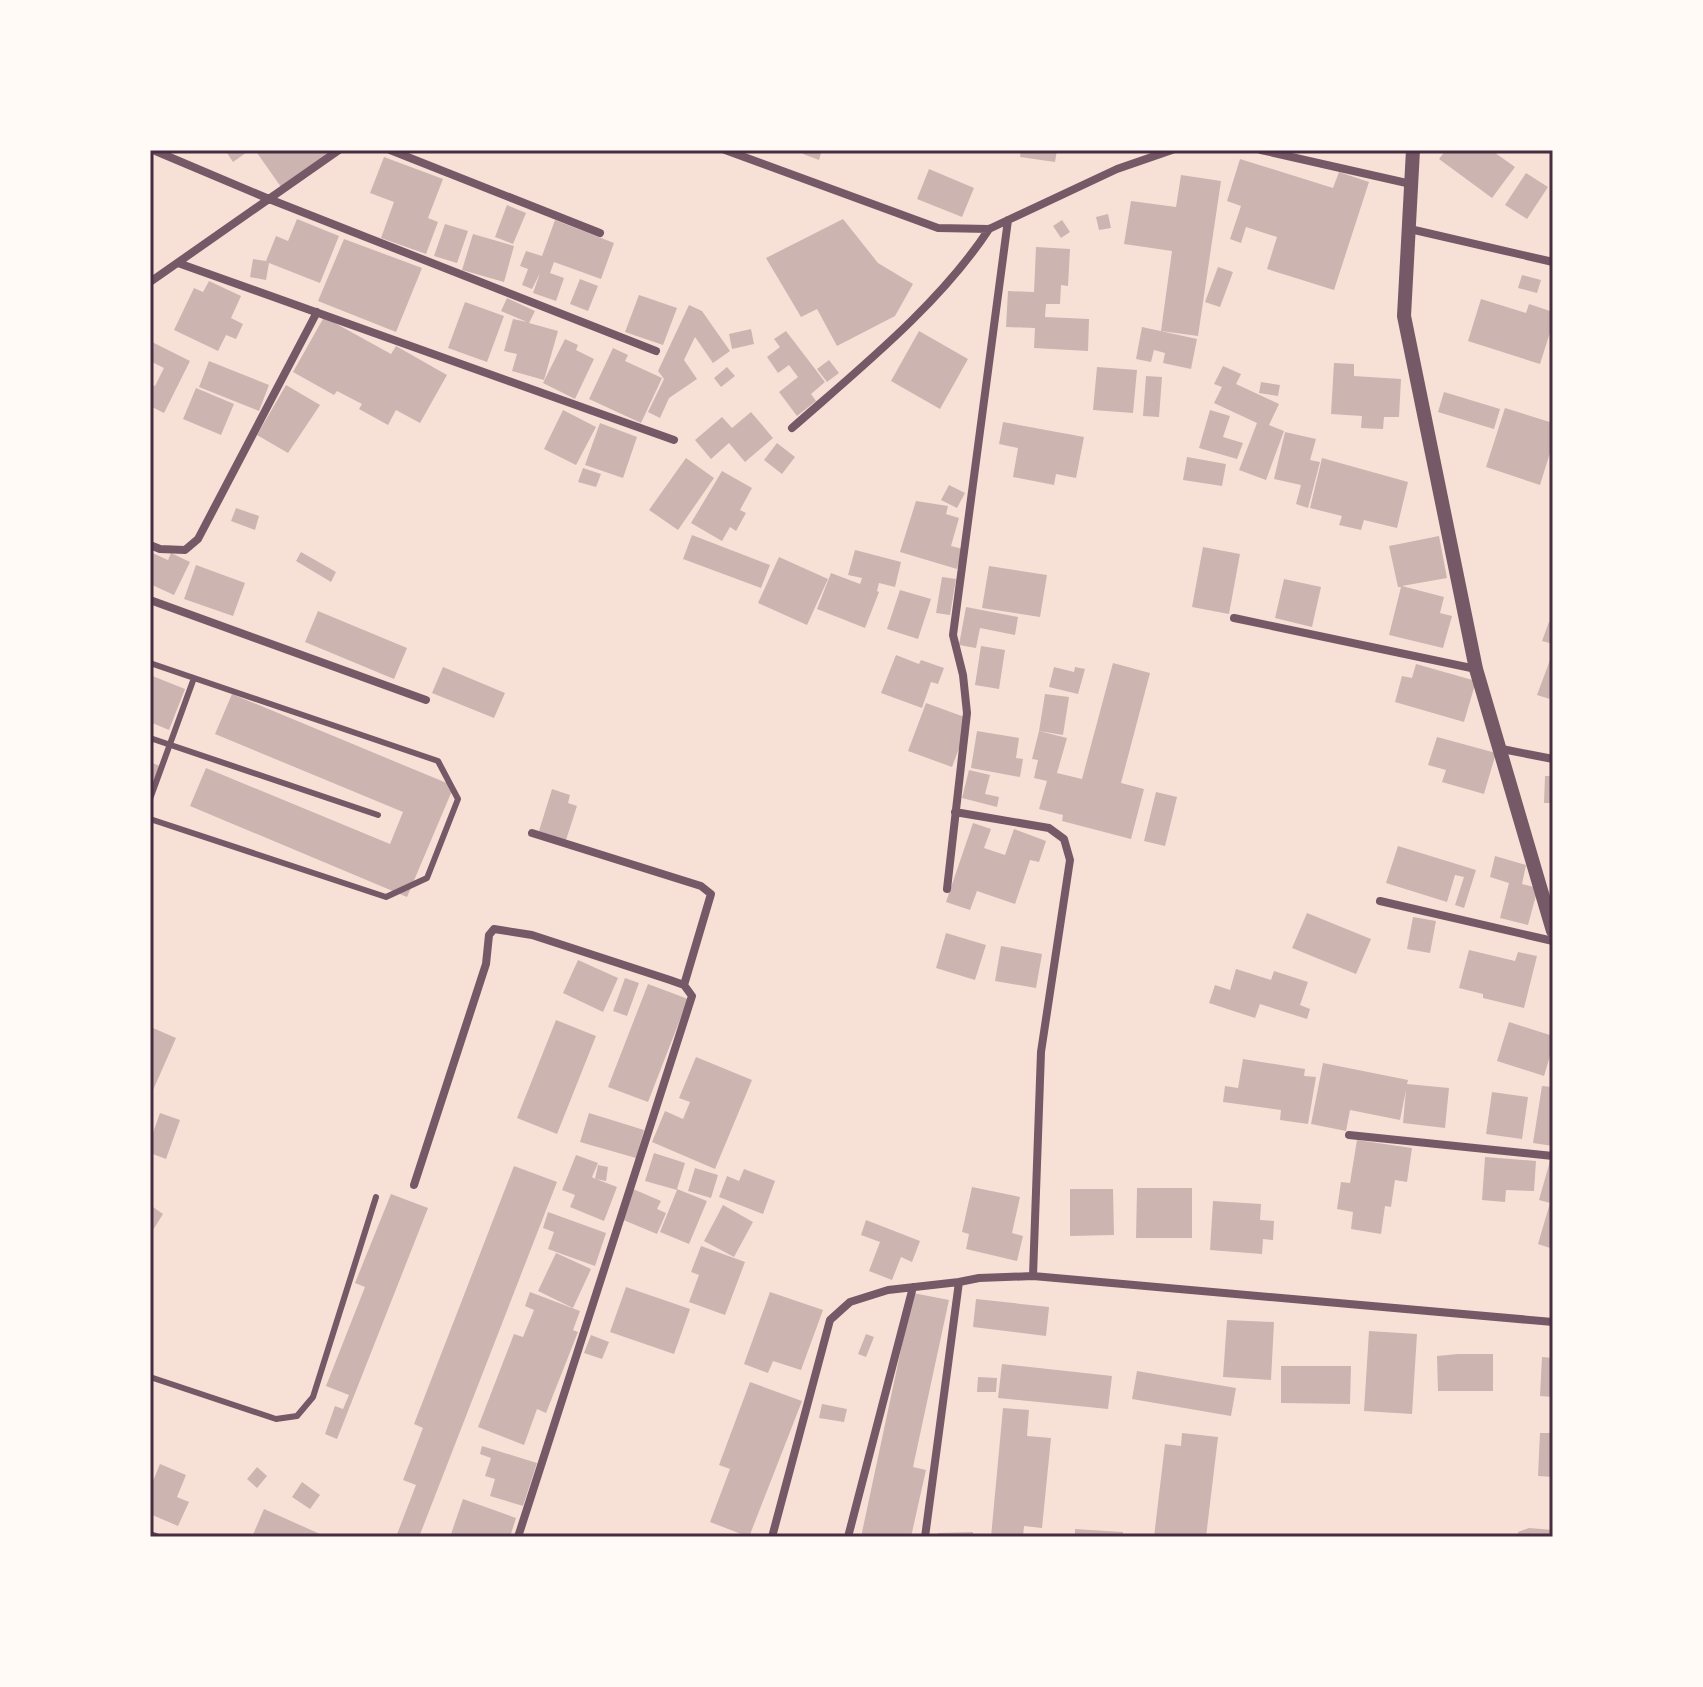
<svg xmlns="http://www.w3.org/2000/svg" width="1703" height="1687" font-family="'Varela Round',sans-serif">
<rect width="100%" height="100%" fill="#f7e1d7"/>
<path fill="#ccb4b1" d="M225 150H250L233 162Z
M255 150H333L281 187Z
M805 150H822L819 160 803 154Z
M1021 150H1057L1055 162 1020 157Z
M1446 150H1491L1515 167 1492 198 1439 159Z
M384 157 443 179 428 218 438 222 426 254 381 238 394 202 370 193Z
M1240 159 1333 188 1339 172 1369 182 1334 290 1267 269 1277 237 1246 227 1241 243 1230 239 1241 206 1227 201Z
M929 169 974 188 962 217 917 199Z
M1526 173 1548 187 1527 219 1505 205Z
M1181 175 1221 181 1198 336 1161 331 1172 251 1124 244 1131 201 1176 207Z
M507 205 526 213 513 244 495 237Z
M1108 214 1111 228 1099 230 1096 217Z
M297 219 339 236 320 283 269 263 266 280 250 277 253 259 266 261 276 236 288 241Z
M843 219 878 263 913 284 895 316 837 346 817 309 801 317 766 258Z
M555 220 614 243 601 279 554 262 550 273 564 278 556 301 533 293 540 273 532 289 522 285 528 269 520 266 526 251 542 256Z
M1062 220 1070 232 1061 238 1053 226Z
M445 224 468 231 457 263 434 256Z
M473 234 514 246 504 282 462 270Z
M344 239 422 268 396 332 318 301Z
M1036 247 1070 249 1068 286 1061 285 1060 304H1046L1045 317 1089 319 1088 351 1034 348 1035 328 1006 327 1008 291 1034 292Z
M1218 267 1233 272 1220 307 1205 302Z
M1522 275 1541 280 1537 293 1518 288Z
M580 279 598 286 588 311 570 304Z
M209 281 241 296 231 318 243 324 236 339 226 335 218 351 174 330 194 288 203 292Z
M639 295 677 308 663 345 625 332Z
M507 298 535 311 529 323 558 331 544 380 512 371 517 354 504 351 513 319 527 322 501 311Z
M1481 299 1526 313 1529 304 1553 312V323L1540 364 1468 341Z
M465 302 504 316 487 362 448 348Z
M689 305 702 311 730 351 713 363 695 337 684 360 697 379 669 398 660 418 648 412 664 379 658 371Z
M324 317 391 354 396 346 447 375 420 423 396 410 388 425 359 409 362 404 337 391 334 395 293 372Z
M1142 327 1197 339 1191 369 1163 363 1165 353 1154 350 1151 362 1136 359Z
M751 329 754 344 732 349 729 334Z
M786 331 825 382 811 394 816 401 797 416 779 392 798 377 789 365 778 373 767 357 780 347 774 339Z
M919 331 968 359 940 409 891 381Z
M565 339 578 345 576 350 594 359 575 399 543 383Z
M150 341 190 361 164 413 150 406V384L155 386 164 368 150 361Z
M613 348 628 355 625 361 662 378 641 423 589 399Z
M829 360 839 373 827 382 817 369Z
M209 361 269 385 259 411 199 387Z
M1334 363 1354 364V376L1401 379 1399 417H1384L1383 429 1361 428 1362 416 1331 414Z
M1223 366 1241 374 1236 384 1279 404 1269 425 1284 431 1266 480 1239 470 1257 423 1214 403 1222 387 1214 384Z
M727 367 735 376 721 387 714 378Z
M1097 367 1137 370 1133 413 1093 410Z
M1146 376 1162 377 1159 417 1143 416Z
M1261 382 1280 385 1278 396 1259 393Z
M286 385 320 405 288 453 257 435Z
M196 388 234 404 221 435 183 419Z
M1444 392 1500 409 1494 429 1438 412Z
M1505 408 1553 423V443L1540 485 1486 467Z
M563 410 596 427 576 465 544 449Z
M1210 410 1230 416 1223 437 1243 443 1237 459 1199 448Z
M751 412 773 438 745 462 729 443 711 459 695 440 722 417 732 428Z
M1003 422 1084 437 1076 478 1056 474 1054 485 1013 477 1018 448 999 444Z
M600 423 637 437 623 478 585 465Z
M1285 432 1316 439 1310 460 1320 462 1308 508 1296 504 1301 485 1274 479Z
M777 443 795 457 782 474 764 460Z
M1187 457 1226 464 1222 486 1183 480Z
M686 458 714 478 678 530 649 510Z
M1322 458 1408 482 1397 528 1364 520 1361 530 1339 525 1342 516 1310 508Z
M583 468 601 474 596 487 578 482Z
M722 471 752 488 740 510 746 513 736 531 730 527 722 541 691 523Z
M949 485 965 493 957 508 941 500Z
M916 501 948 506 946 514 959 518 951 546 963 549 957 569 900 552Z
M236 508 259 516 255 530 231 521Z
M692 535 770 565 761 588 683 559Z
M1439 536 1447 578 1402 586 1444 597 1440 613 1452 616 1443 648 1389 635 1401 587H1398L1389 546Z
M1203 547 1240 554 1229 614 1192 607Z
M855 550 901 562 895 587 879 583 877 591 879 592 865 628 817 609 831 573 860 584 862 578 848 575Z
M150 552 168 560 171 553 190 562 174 595 150 584Z
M301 552 336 572 331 582 296 561Z
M779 557 828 579 807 625 758 603Z
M196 565 245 583 233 616 184 599Z
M989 566 1047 575 1040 617 982 608Z
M942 577 956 579 950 615 936 613Z
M1284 579 1321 587 1312 627 1275 618Z
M900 590 931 599 918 639 887 629Z
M966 607 1018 617 1015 635 980 628 976 648 959 645Z
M318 611 407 648 394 679 305 642Z
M1549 622 1553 623V644L1542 641Z
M981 646 1005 650 999 689 975 685Z
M1553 652V700L1537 695Z
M896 655 919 664 921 660 944 668 938 684 931 682 922 708 881 693Z
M1113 663 1150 673 1121 783 1144 789 1131 839 1062 821 1063 815 1039 809 1047 781 1034 778 1038 760 1032 759 1039 731 1067 738 1057 773 1082 779Z
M1416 664 1476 681 1464 722 1395 702 1402 676 1412 678Z
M443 667 505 693 494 718 432 693Z
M1054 667 1074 672 1075 667 1085 669 1078 694 1049 687Z
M150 675 185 689 169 730 150 722Z
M232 694 454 786 407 897 190 806 206 768 390 844 403 812 215 734Z
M1045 694 1069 697 1063 735 1039 731Z
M926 703 970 719 952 767 908 751Z
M977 731 1019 738 1016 758 1023 759 1020 777 971 768Z
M1437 737 1496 753 1484 794 1442 782 1446 770 1428 765Z
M150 762 160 766 150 789Z
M969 770 990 775 985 794 999 797 997 807 962 798Z
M1545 776H1553V803H1544Z
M552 789 570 795 568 803 577 806 566 840 539 831Z
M1156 792 1177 797 1165 846 1144 841Z
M973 823 991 829 984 848 1005 855 1014 829 1046 841 1039 862 1030 860 1015 904 977 891 970 910 946 902Z
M1398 846 1476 870 1464 908 1455 905 1464 877 1455 875 1447 902 1386 883Z
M1495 856 1526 865 1522 884 1538 888 1528 925 1500 918 1509 883 1490 877Z
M1307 913 1371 939 1356 974 1292 948Z
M1413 917 1436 921 1430 953 1407 949Z
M946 933 986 945 975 980 936 968Z
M1001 946 1042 954 1036 988 995 981Z
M1469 950 1515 961 1518 952 1537 956 1524 1008 1483 998V994L1459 988Z
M578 960 618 978 603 1012 563 993Z
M1236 969 1271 980 1274 971 1308 982 1300 1005 1310 1009 1307 1019 1260 1004 1255 1018 1209 1003 1215 985 1230 990Z
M625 978 639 983 627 1016 613 1011Z
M648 984 688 999 648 1102 608 1087Z
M556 1020 596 1036 557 1134 517 1118Z
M1509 1022 1553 1036V1046L1544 1076 1497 1061Z
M153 1028 176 1038 150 1097V1035Z
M696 1057 752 1080 715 1169 652 1142 665 1111 683 1119 690 1102 679 1098Z
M1243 1059 1305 1069 1304 1076 1316 1077 1308 1124 1280 1120 1281 1110 1223 1102 1225 1086 1238 1088Z
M1323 1063 1408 1080 1407 1084 1449 1088 1445 1128 1403 1123 1406 1090 1400 1120 1350 1110 1346 1131 1311 1124Z
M1542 1086 1553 1087V1146L1533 1143Z
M1492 1092 1528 1097 1522 1139 1486 1134Z
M160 1113 180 1120 166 1159 150 1153V1141Z
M589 1113 644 1130 636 1158 580 1142Z
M1357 1140 1412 1148 1407 1182 1395 1180 1391 1207 1385 1206 1381 1234 1351 1229 1353 1212 1337 1209 1341 1182 1350 1183Z
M654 1153 685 1163 677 1189 707 1201 689 1244 660 1232 677 1190 645 1181Z
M576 1155 598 1163 592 1177 595 1179 598 1165 608 1167 606 1181 596 1179 617 1187 604 1221 570 1207 575 1195 562 1190Z
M1485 1157 1536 1161 1534 1191 1506 1190 1505 1202 1482 1200Z
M1550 1161 1553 1162V1249L1538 1244 1550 1203 1539 1200Z
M514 1166 557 1182 419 1537H396L416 1485 403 1480 423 1428 414 1424Z
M695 1168 718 1175 711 1198 688 1191Z
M744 1169 775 1181 763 1214 719 1197 727 1176 739 1181Z
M972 1187 1020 1197 1012 1233 1023 1236 1017 1261 966 1249 969 1234 962 1232Z
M1137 1188H1192V1238H1136Z
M633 1189 661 1201 657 1209 666 1213 657 1234 621 1219Z
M1070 1189H1113L1114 1235 1070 1236Z
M391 1194 428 1208 337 1439 325 1434 335 1406 343 1409 349 1395 326 1386 365 1287 355 1283Z
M1213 1201 1261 1204 1260 1220 1274 1221 1273 1240 1263 1239 1262 1254 1210 1250Z
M150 1205 163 1214 150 1235Z
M723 1205 753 1222 734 1257 704 1241Z
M548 1212 606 1233 595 1266 548 1249 554 1232 543 1228Z
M866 1220 920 1241 912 1262 901 1257 892 1280 869 1271 880 1242 861 1235Z
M701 1246 745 1262 725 1315 689 1302 699 1275 691 1272Z
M556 1253 591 1269 573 1308 538 1291Z
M626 1287 690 1309 674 1354 610 1332Z
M530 1292 580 1311 573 1330 578 1332 546 1413 537 1409 524 1445 478 1427 514 1334 523 1337 534 1310 525 1306Z
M770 1292 823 1310 801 1370 773 1361 768 1373 744 1364Z
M913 1293 949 1300 913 1467 926 1470 911 1537H861Z
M976 1299 1049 1307 1046 1336 973 1327Z
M1227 1320 1274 1322 1271 1380 1223 1377Z
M1369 1331 1417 1334 1412 1414 1364 1411Z
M866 1334 874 1337 866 1357 858 1354Z
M591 1335 609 1342 602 1359 584 1353Z
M1458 1354H1493V1391H1438L1437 1356Z
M1542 1357 1553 1358V1397L1540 1396Z
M1002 1364 1112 1376 1108 1409 998 1398Z
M1281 1366H1351L1350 1404 1281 1403Z
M1137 1371 1236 1388 1231 1416 1132 1399Z
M978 1377 997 1378 996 1392H977Z
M750 1382 802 1401 749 1537 710 1522 730 1469 719 1465Z
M822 1404 847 1409 844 1422 819 1418Z
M1003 1408 1029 1410 1027 1436 1051 1438 1042 1528 1024 1526 1023 1537H991Z
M1182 1433 1218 1437 1206 1537H1154L1165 1444 1181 1446Z
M1540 1433H1553V1477L1538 1476Z
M482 1446 537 1463 523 1506 490 1496 495 1479 485 1476 491 1458 480 1454Z
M160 1464 186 1475 177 1497 189 1502 178 1526 150 1514 153 1502 150 1501V1488Z
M257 1467 267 1476 257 1488 247 1479Z
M302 1482 320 1495 310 1509 292 1497Z
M463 1499 516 1518 510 1537H450Z
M264 1509 320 1534 319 1537H252Z
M1529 1528 1553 1530V1537H1518V1532Z
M1075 1529 1123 1532V1537H1075Z
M973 1532V1537H938V1533Z"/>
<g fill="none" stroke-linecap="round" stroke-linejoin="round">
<path stroke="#755966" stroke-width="6" d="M150 663 438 761 458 799 427 878 386 897 150 819
M150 738 378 815
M150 799 194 678
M150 1377 276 1419 297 1416 313 1397 376 1197"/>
<path stroke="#755966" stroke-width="8" d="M153 150 269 199 656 351
M390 150 600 233
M725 150 938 228 989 229 1117 169 1172 150
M1261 150 1411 184
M1410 229 1553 262
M178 263 674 440
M150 282 339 150
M792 428C859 369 940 304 989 229
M150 545 160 549 185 550 198 539 317 312
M150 600 426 700
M1234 618 1476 669
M1502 749 1553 759
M955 812 1049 828 1064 839 1070 860 1041 1052 1033 1276
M532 833 701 886 711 894 684 985
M947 889 967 713 963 675 953 635 1008 220
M1380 901 1553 941
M1349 1135 1553 1156
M414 1185 486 964 489 935 494 929 532 935 670 980 684 985 692 996 518 1537
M150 1535 156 1537
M772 1537 830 1320 850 1302 888 1290 959 1282
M848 1537 913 1287
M925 1537 959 1282 979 1278 1033 1276 1553 1322"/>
<path stroke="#755966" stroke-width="14" d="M1413 150 1404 316 1476 669 1553 931"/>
</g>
<rect width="1703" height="1687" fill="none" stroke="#fffaf5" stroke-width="304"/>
<rect x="152" y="152" width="1399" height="1383" fill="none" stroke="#4a2c40" stroke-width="3"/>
</svg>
